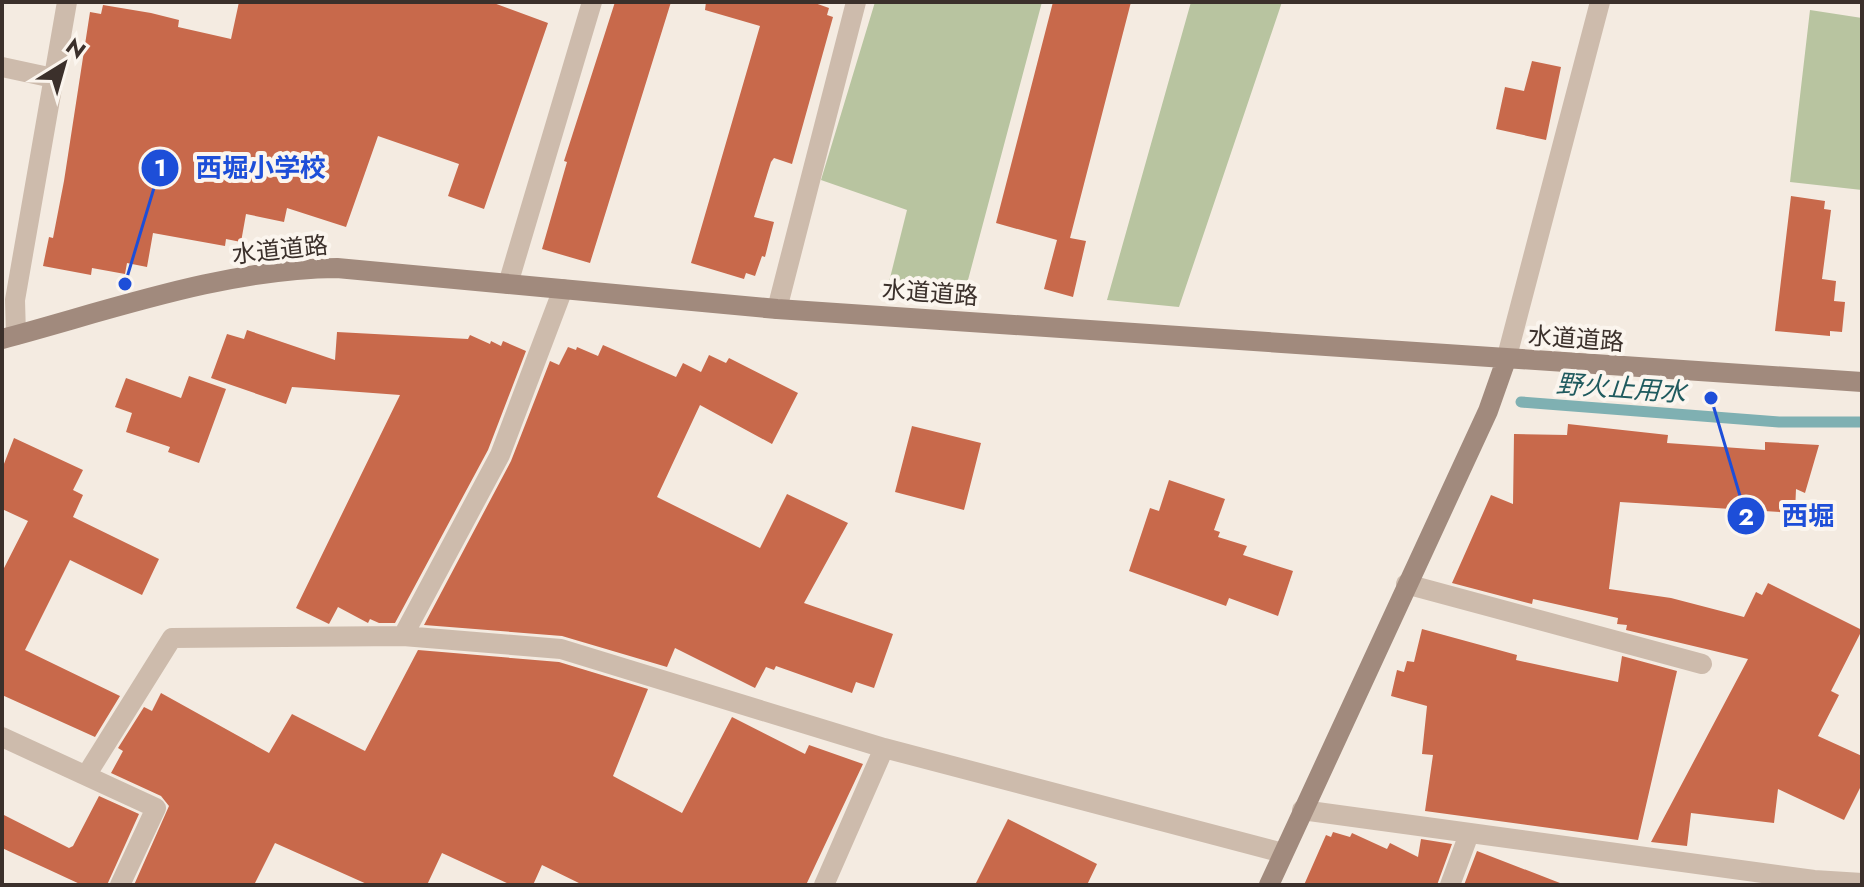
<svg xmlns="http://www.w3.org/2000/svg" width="1864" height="887" font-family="Jost,'Noto Sans JP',sans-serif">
<rect width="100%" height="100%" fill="#f4ebe1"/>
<path fill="#b8c4a0" d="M875 2H1042L964 295 887 290 907 210 821 180Z
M1191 2H1282L1179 307 1107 300Z
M1810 10 1862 18V190L1790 182Z"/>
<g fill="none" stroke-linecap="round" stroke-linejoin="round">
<path stroke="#7fb0b2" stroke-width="11" d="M1521 402 1779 422H1862"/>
</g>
<path fill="#c8694b" d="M239 2H491L548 23 484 209 448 196 459 164 378 136 346 227 287 208 284 222 246 214 241 242 226 239 225 246 153 233 147 267 127 263 125 274 92 268 91 275 43 266 49 237 53 238 64 181 90 12 101 14 103 5 151 13 179 20 178 27 231 39Z
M615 2H671L590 263 542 249 567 162 564 161Z
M706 2H812L829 8 827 15 833 17 792 164 774 158 771 162 754 217 774 222 765 257 762 256 755 276 746 273 744 279 691 263 760 26 705 10Z
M1053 2H1131L1070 238 1086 241 1073 297 1044 289 1057 240 996 223Z
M1532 61 1561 67 1546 140 1496 129 1505 87 1524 91Z
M1791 196 1825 201 1824 209 1831 210 1822 279 1836 281 1834 301 1845 302 1842 332 1830 331V336L1775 331Z
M247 330 335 360 337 332 468 339 470 335 490 344 491 341 501 346 503 341 526 351 488 450 395 623H379L370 619 368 623 338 607 329 624 296 608 400 395 292 387 286 404 211 378 227 334 244 339Z
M603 345 676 377 683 363 701 372 709 355 726 363 729 358 798 393 772 444 700 405 657 497 760 548 787 494 848 523 804 603 893 634 874 688 856 682 852 693 776 666 774 670 766 667 755 688 675 648 667 667 562 636 424 625 511 461 550 361 559 365 568 347 576 350 577 347 598 356Z
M189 376 226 389 199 463 168 452 170 447 126 432 132 413 115 407 126 378 181 398Z
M1568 424 1668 435 1667 443 1765 450V442L1819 445 1805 493 1796 489 1795 513 1620 502 1609 589 1671 598 1744 617 1756 592 1762 595 1768 583 1862 630 1831 691 1839 695 1818 736 1862 756V784L1844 820 1778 789 1774 823 1691 813 1687 846 1651 842 1748 659 1626 630 1627 625 1617 624 1618 618 1533 599 1532 604 1452 583 1491 495 1513 504 1514 434 1567 435Z
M912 426 981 443 964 510 895 492Z
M14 438 83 470 73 490 83 495 73 517 159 559 142 595 70 560 25 650 120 696 95 737 2 695V572L28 521 2 509V469Z
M1169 480 1225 499 1214 530 1220 532 1218 537 1247 546 1243 555 1293 571 1278 616 1229 598 1226 606 1129 571 1150 508 1159 511Z
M1422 629 1517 655 1516 660 1618 682 1622 656 1677 671 1638 840 1425 811 1433 755 1422 754 1427 706 1391 696 1397 670 1404 672 1407 661 1414 662Z
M418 650 559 662 648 689 613 776 682 813 732 717 805 754 809 745 863 764 806 885H583L542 865 533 885H511L442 853 427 885H369L275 843 254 885H134L169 806 161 796 111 773 123 751 118 748 144 707 152 711 161 693 269 753 292 714 365 751Z
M99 796 139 814 107 885H82L2 848V814L69 848 73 846Z
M1008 819 1097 864 1087 885H975Z
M1333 832 1350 837 1352 833 1387 849 1390 843 1418 857 1421 839 1452 844 1437 885H1304L1326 835 1331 837Z
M1477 851 1560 883V885H1464Z"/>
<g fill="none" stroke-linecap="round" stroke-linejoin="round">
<path stroke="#cdbbac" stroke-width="20" d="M2 67 53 78
M508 284 592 2
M777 309 856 2
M16 335 15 300 67 2
M1506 360 1600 2
M1406 584 1702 664
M403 636 500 455 563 289
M2 737 156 808 120 885
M87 774 172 638 403 636 561 649 884 748 1283 853
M1302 810 1814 880 1862 883
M824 885 884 748
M1450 885 1469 834"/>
<path stroke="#a18a7d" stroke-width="20" d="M2 339C111 310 224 269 337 268L777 309 1862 382
M1269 885 1488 411 1506 360"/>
</g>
<g text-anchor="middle" stroke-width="8" stroke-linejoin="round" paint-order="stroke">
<g font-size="24" fill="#3b302b" stroke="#fbf5ee">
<text transform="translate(280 250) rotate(-6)" y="8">水道道路</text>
<text transform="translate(930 293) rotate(4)" y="8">水道道路</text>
<text transform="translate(1576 339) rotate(4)" y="8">水道道路</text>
</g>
<g font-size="26" font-style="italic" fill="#1f5a5e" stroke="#fbf5ee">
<text transform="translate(1621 388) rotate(4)" y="9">野火止用水</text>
</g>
</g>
<path fill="none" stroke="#1d4ed8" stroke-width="3" d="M125 284L160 168M1711 398L1746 516"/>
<g fill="#1d4ed8" stroke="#fbf5ee" stroke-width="3">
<circle cx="125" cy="284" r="8"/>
<circle cx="1711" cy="398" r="8"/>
<circle cx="160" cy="168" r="20"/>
<circle cx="1746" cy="516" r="20"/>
</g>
<g font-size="24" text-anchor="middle" font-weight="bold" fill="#fff">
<text x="160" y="176">1</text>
<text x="1746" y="525">2</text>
</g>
<g font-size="26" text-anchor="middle" font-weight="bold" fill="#1d4ed8" stroke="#fbf5ee" stroke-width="8" stroke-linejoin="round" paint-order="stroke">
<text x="261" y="177">西堀小学校</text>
<text x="1808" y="525">西堀</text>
</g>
<rect width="1864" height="887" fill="none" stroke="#3b302b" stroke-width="8"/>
<g transform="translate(64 64) rotate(37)" stroke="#fbf5ee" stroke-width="6" paint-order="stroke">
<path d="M0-6L14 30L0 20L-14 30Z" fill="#3b302b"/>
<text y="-12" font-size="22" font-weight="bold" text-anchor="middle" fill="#3b302b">N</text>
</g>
</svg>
